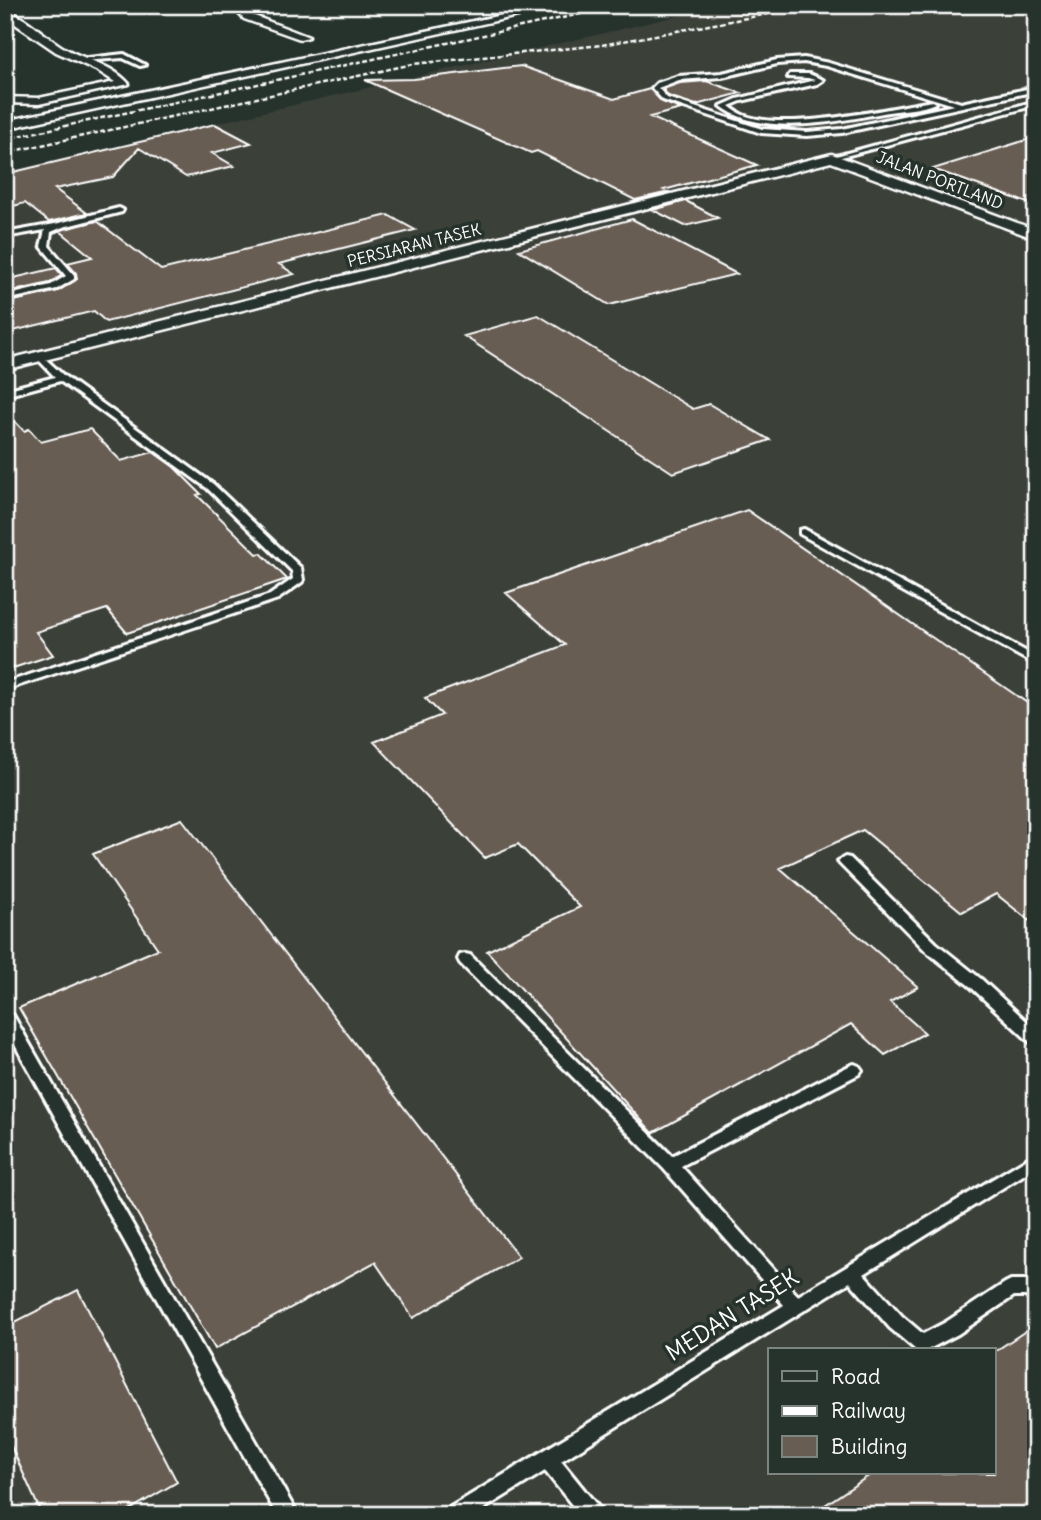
<svg xmlns="http://www.w3.org/2000/svg" width="1041" height="1520" font-family="Delius,sans-serif">
<rect width="100%" height="100%" fill="#26332d"/>
<filter id="ink" filterUnits="userSpaceOnUse"><feTurbulence type="fractalNoise" baseFrequency=".0143" numOctaves="2"/><feDisplacementMap in="SourceGraphic" scale="14" xChannelSelector="R" yChannelSelector="G"/><feConvolveMatrix kernelMatrix="1 2 1 2 8 2 1 2 1" color-interpolation-filters="sRGB"/></filter>
<g filter="url(#ink)">
<path fill="#3a4038" fill-rule="evenodd" d="M725 5H1036V1515H5V172ZM770 1350H994V1473H770Z"/>
<path fill="#685d53" stroke="#fff" stroke-width="2" d="M521 66 614 99 650 89 662 102 681 109 650 117 757 165 664 190 669 192 635 200 537 151 531 153 365 80 414 79Z
M706 81 741 93 696 105 668 96 663 89 680 83Z
M215 124 251 143 212 153 234 166 186 177 139 148 113 177 55 189 87 213 49 222 25 203 5 208V174Z
M1036 137V206L933 169Z
M686 201 718 218 685 226 653 210Z
M388 215 415 230 279 264 294 274 106 322 94 311 5 333V303L58 291 77 279 76 273 67 263 92 257 60 231 64 229 97 221 161 270Z
M632 219 737 274 609 305 519 250Z
M56 268 62 275 50 283 5 293V280Z
M538 315 693 409 709 404 770 440 673 473 464 336Z
M5 411 24 431 29 429 41 442 90 429 121 461 153 452 174 467 201 494 197 495 257 554 261 553 287 579 127 633 107 609 36 632 53 655 13 668 5 658Z
M747 510 1036 709V926L996 894 962 912 863 830 780 868 918 987 890 1002 925 1033 885 1055 851 1024 653 1133 487 951 580 907 518 844 485 858 374 742 442 715 425 698 565 645 506 593Z
M182 819 519 1257 413 1318 375 1262 215 1349 19 1008 158 949 93 854Z
M78 1290 177 1482 121 1515H42L5 1433V1327Z
M1036 1324V1515H810L873 1473H994V1352Z"/>
<g fill="none" stroke-linecap="round" stroke-linejoin="round">
<defs>
<path id="lane" d="M124 54 145 65 140 66 123 58 82 61 79 59Z
M804 58 829 63 961 103 1036 87V91L842 133 807 136 761 133 663 100 652 88 657 83 678 76 722 73 777 60ZM804 62 826 66 954 105 842 129 807 132 762 129 667 98 658 88 679 80 722 77 777 64Z
M790 74H809L823 80 817 84 741 101 729 106C733 109 738 113 743 115 787 132 885 109 932 101L935 103C922 109 903 110 888 112 841 121 761 138 721 106L737 99 815 80 808 78 788 77Z
M1036 101V105L834 159 829 158Z
M119 208 123 210 122 212 63 227 51 232 49 246 74 275V279L57 289 5 300V296L51 285 66 276 41 246 45 230 5 237V233L55 224Z
M39 353 64 376 213 484 301 568 303 580 302 582 278 599 5 690V683L270 595 293 579 292 571 207 488 60 381 5 396V390L55 377 35 356Z
M804 529 1036 657V665L800 534V530Z
M845 857 850 858 936 943 981 979 1036 1030V1045L1031 1043 971 987 926 951 840 864 838 861Z
M465 954 470 955 672 1156 849 1066 854 1064 859 1066 862 1070 859 1074 681 1166 798 1296 1036 1153V1167L864 1274 902 1316 923 1334 946 1322 1005 1283 1011 1280H1029L1035 1283 1036 1301 1025 1296H1014L958 1334 927 1350H916L890 1328 850 1282 561 1461 599 1508 602 1515H580L545 1471 474 1515H446L449 1508 784 1305 664 1169 460 963 458 959 460 955Z
M8 1013 13 1015 298 1515H277L5 1027V1014Z"/>
<path id="street" d="M230 5H241L252 15 309 37 300 39 244 19Z
M548 5H568L5 129V121Z
M5 10C27 17 42 34 61 46 83 60 111 63 129 84L39 104 5 103V97L39 98 115 82 98 71 56 52 5 17Z
M832 154 1036 230V239L831 162 5 370V360Z"/>
</defs>
<use href="#lane" stroke="#fff" stroke-width="6"/>
<use href="#street" stroke="#fff" stroke-width="5"/>
<use href="#lane" fill="#26332d" fill-rule="evenodd"/>
<use href="#street" fill="#26332d" fill-rule="evenodd"/>
<path stroke="#fff" stroke-width="2.5" stroke-dasharray="5 2.5" stroke-linecap="butt" d="M806 11 831 5
M5 139 622 5
M5 153 413 64 602 45 816 5"/>
</g>
</g>
<g text-anchor="middle" stroke-width="7" stroke-linejoin="round" paint-order="stroke">
<g font-size="16" fill="#fff" stroke="#26332d">
<text transform="translate(940 180) rotate(21)" y="6">JALAN PORTLAND</text>
<text transform="translate(414 245) rotate(-14)" y="6">PERSIARAN TASEK</text>
</g>
<g font-size="23" fill="#fff" stroke="#26332d">
<text transform="translate(732 1315) rotate(-32)" y="8">MEDAN TASEK</text>
</g>
</g>
<rect width="1041" height="1520" fill="none" stroke="#26332d" stroke-width="28"/>
<rect x="14" y="14" width="1013" height="1492" fill="none" stroke="#fff" stroke-width="2.5" filter="url(#ink)"/>
<rect x="768" y="1348" width="228" height="126" fill="#26332d" stroke="#7d8581" stroke-width="2"/>
<rect x="782" y="1371" width="35" height="10" fill="#26332d" stroke="#7d8581" stroke-width="2"/>
<text x="831" y="1384" font-size="21" fill="#ffffff">Road</text>
<rect x="782" y="1406" width="35" height="10" fill="#ffffff" stroke="#7d8581" stroke-width="2"/>
<text x="831" y="1418" font-size="21" fill="#ffffff">Railway</text>
<rect x="782" y="1436" width="35" height="21" fill="#685d53" stroke="#7d8581" stroke-width="2"/>
<text x="831" y="1454" font-size="21" fill="#ffffff">Building</text>
</svg>
